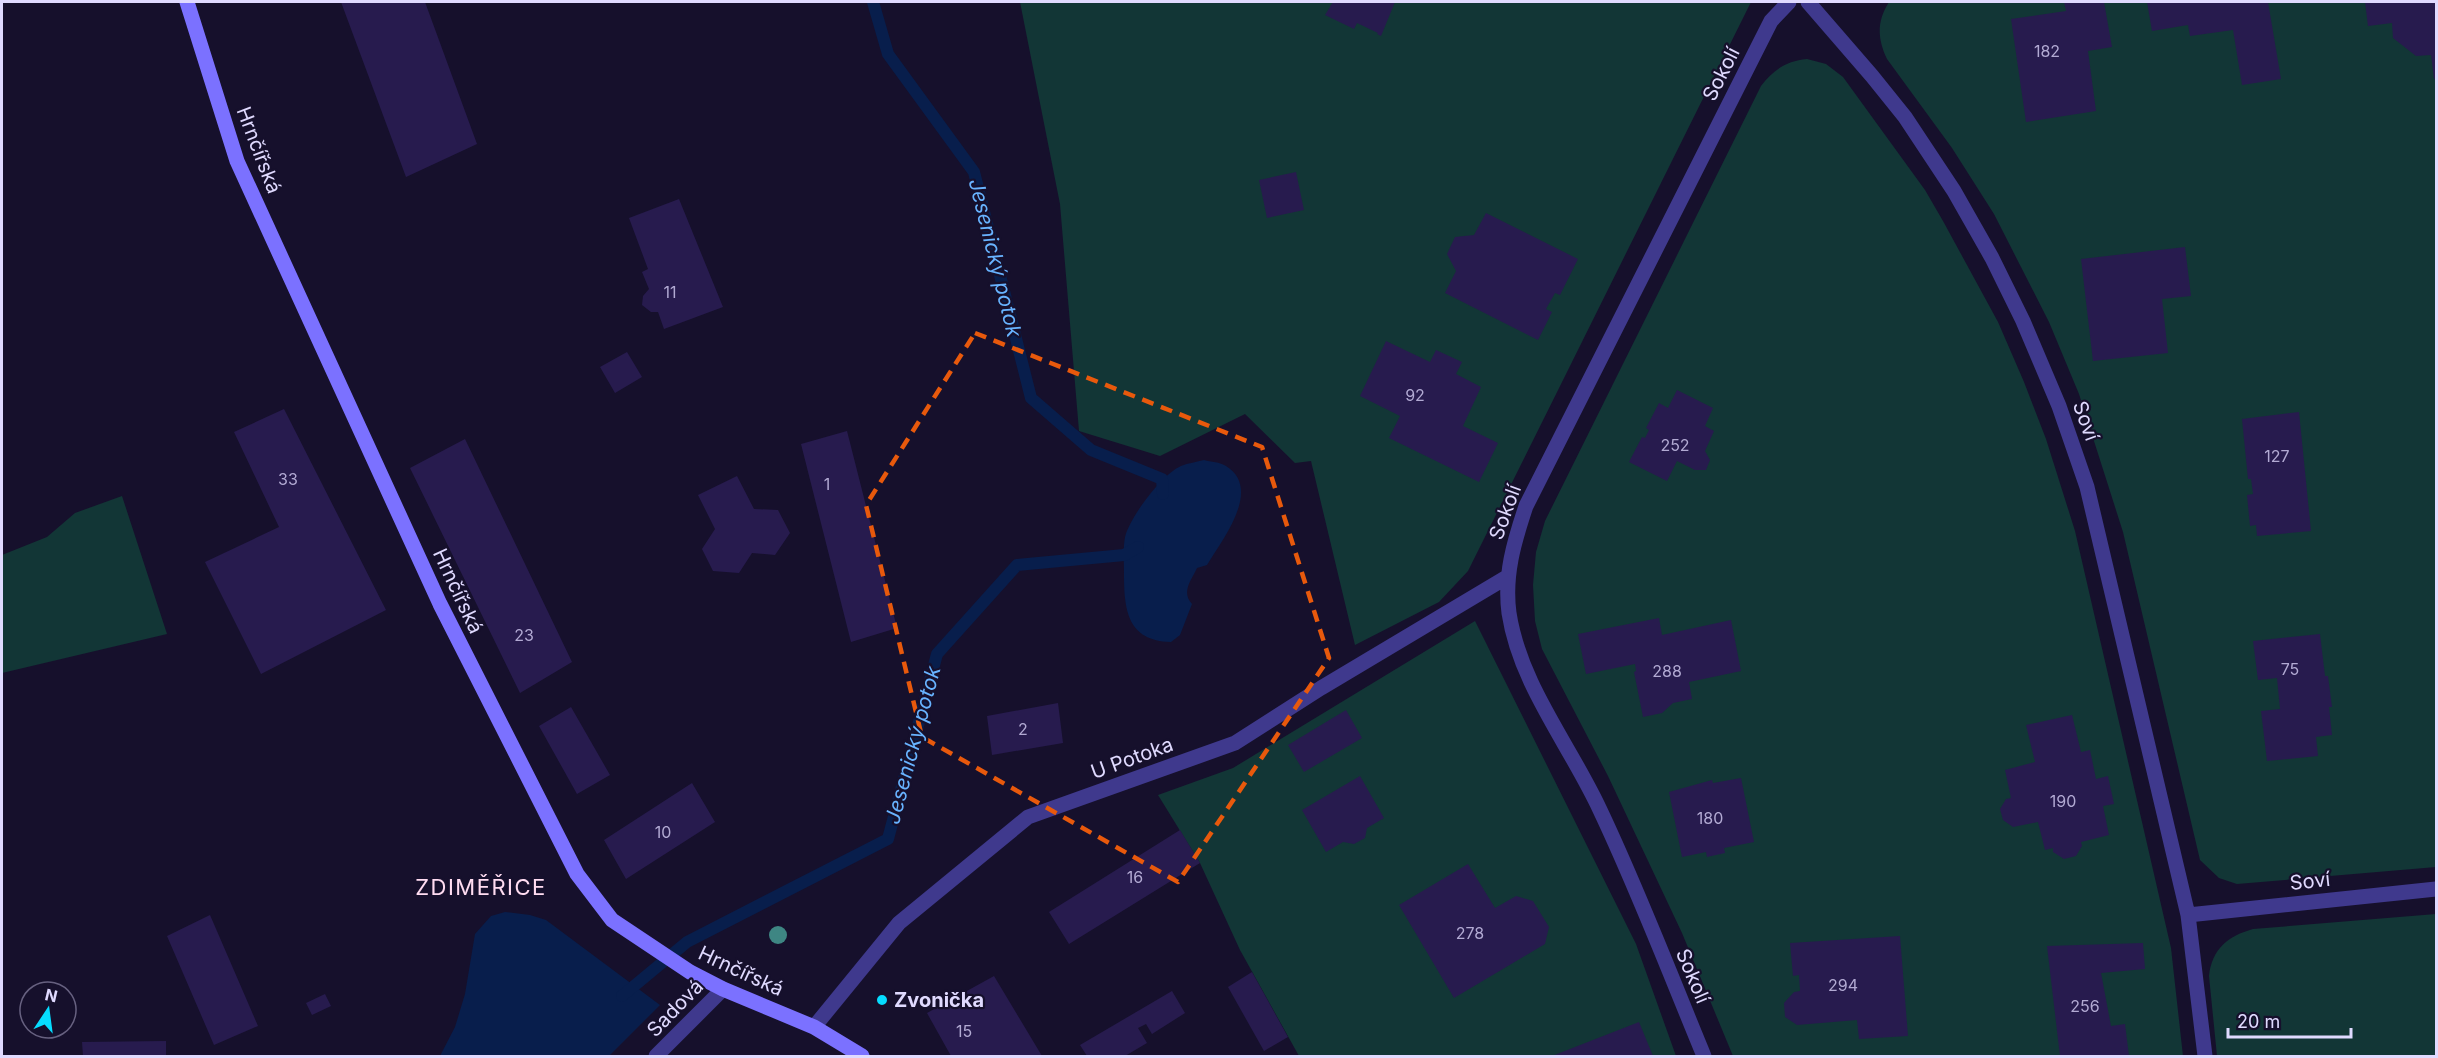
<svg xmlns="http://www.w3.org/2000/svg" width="2438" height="1058" font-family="Inter,sans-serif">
<rect width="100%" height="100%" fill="#16102c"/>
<path fill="#123636" d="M1020 2H1751L1468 571 1439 602 1355 645 1311 461 1295 463 1245 414 1160 456 1079 431 1060 204Z
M1889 2H2436V867L2237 884 2219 878 2200 860 2123 532 2079 394 2049 322 1994 214 1952 148 1887 59C1877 38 1877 21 1889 2Z
M1807 59 1826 64 1843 77 1925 190 1943 221 1998 322 2024 382 2046 439 2075 531 2171 948 2183 1056H1733L1682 933 1608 776 1542 649 1535 621 1533 585 1536 552 1545 521 1761 86C1773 70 1786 61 1807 59Z
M122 496 167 634 2 673V555L47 537 75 513Z
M1475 621 1636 944 1676 1056H1299L1240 950 1200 863 1158 795 1233 768Z
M2436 914V1056H2217L2209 976C2212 949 2228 936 2253 929Z"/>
<path fill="#081e4c" d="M1204 460C1211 462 1220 462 1226 466 1263 489 1222 540 1207 565L1197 568C1191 581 1181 592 1192 604L1180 635 1171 642C1127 641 1124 609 1124 573 1124 562 1123 548 1125 537 1130 517 1162 474 1181 466 1188 463 1197 462 1204 460Z
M505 912 530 915 546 920 660 1005 609 1056H440L455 1027 465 994 475 934 491 916Z"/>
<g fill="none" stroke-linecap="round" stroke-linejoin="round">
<path stroke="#081e4c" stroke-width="12" d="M873 2 888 54 974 172 1031 398 1091 450 1162 479 1163 494
M622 996 687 942 888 839 937 654 1017 565 1124 555 1138 547"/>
</g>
<path fill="#271b4e" d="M341 2H425L477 144 406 177Z
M1333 2H1395L1381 36 1377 34 1378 33 1357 23 1354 29 1325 15Z
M2064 2H2104L2112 47 2088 51 2096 111 2026 122 2011 19 2066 11Z
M2147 2H2268L2281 79 2242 85 2233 30 2190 36 2188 25 2152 31Z
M2365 2H2436V78L2434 79 2431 55 2416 56 2393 38 2392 23 2368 26Z
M1296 172 1304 210 1267 218 1259 180Z
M679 199 723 307 664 329 658 312H651L642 305 643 296 649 289 642 272 648 269 629 218Z
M1486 213 1578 259 1560 295 1555 293 1546 309 1552 312 1538 340 1445 293 1456 271 1447 254 1455 237 1474 235Z
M2185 247 2191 296 2162 299 2168 353 2093 361 2081 259Z
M1386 341 1430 362 1436 350 1462 362 1456 374 1481 387 1463 426 1498 443 1479 482 1389 438 1400 416 1360 396Z
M627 352 642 377 615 393 600 367Z
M1677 390 1713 408 1705 426 1714 431 1705 451 1710 460 1706 470H1695L1677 461 1667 481 1629 462 1642 437 1645 438 1649 430 1646 428 1659 403 1668 408Z
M284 409 386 610 261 674 205 562 279 527 234 432Z
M2299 412 2311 531 2257 536 2256 525 2250 526 2247 495 2253 494 2251 479H2248L2242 419Z
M847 431 897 628 851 642 801 444Z
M465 439 572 662 520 693 410 468Z
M737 476 754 509 778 510 790 533 775 555 752 553 739 573 713 571 702 549 715 529 698 495Z
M1659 618 1662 635 1731 620 1741 671 1689 682 1692 699 1673 703 1662 713 1643 717 1634 672 1636 671 1635 664 1586 674 1578 634Z
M2320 634 2325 676H2328L2332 707H2329L2332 735 2316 737 2318 756 2267 761 2261 711 2280 709 2277 678 2258 680 2253 641Z
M1058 703 1063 743 992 755 987 716Z
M571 707 610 775 577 794 539 726Z
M1346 710 1362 738 1304 772 1288 745Z
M2072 715 2081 752 2090 750 2096 779 2108 776 2114 804 2103 806 2109 835 2081 842 2082 846 2076 856 2064 859 2053 852V848L2045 850 2038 822 2013 827 2003 820 2000 809 2006 799 2011 798 2005 770 2035 762 2026 725Z
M1360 776 1384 818 1367 828 1365 838 1354 844 1343 842 1326 852 1302 810Z
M1741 778 1754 842 1724 848 1725 853 1707 857 1706 852 1682 857 1669 792 1712 780 1713 783Z
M692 783 715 822 626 879 604 840Z
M1180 830 1200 863 1069 944 1049 912Z
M1468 864 1495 908 1516 896 1533 901 1549 927 1545 944 1454 998 1399 905Z
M210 915 258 1026 214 1045 167 936Z
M1900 936 1908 1036 1859 1039 1857 1020 1797 1025 1785 1017 1784 1003 1794 992 1800 991 1799 975 1793 976 1790 943Z
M2143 943 2145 969 2101 973 2111 1026 2125 1024 2129 1056H2060L2047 946Z
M1252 972 1288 1037 1264 1051 1228 987Z
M994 976 1042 1056H951L927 1013Z
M1172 991 1185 1013 1152 1034 1146 1024 1138 1028 1147 1043 1125 1056H1087L1080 1045Z
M325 994 331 1006 312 1015 306 1003Z
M1639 1022 1653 1056H1552Z
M166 1041V1056H83L82 1042Z"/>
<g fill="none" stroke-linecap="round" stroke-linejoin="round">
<path stroke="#3f398d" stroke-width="15" d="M1808 2 1872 76 1905 117 1954 191 1992 258 2023 321 2059 406 2087 487 2188 915 2205 1056
M2188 915 2436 889
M814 1027 899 923 1028 817 1235 743 1321 688 1507 577
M656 1056 723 989
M1704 1056C1670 974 1638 890 1600 810 1570 745 1520 685 1509 613 1504 575 1514 542 1526 506L1771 21 1789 2"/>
<path stroke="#7b71ff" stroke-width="15" d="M187 2 237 161 440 604 577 874 612 920 690 972 723 989 814 1027 862 1056"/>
</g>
<circle fill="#3e8683" cx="778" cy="935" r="9"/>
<path fill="none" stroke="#e8590c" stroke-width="4.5" stroke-dasharray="12 8" stroke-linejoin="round" d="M975 333 1262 447 1329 658 1178 882 922 737 866 505Z"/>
<circle fill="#06dcff" stroke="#16102c" stroke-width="2" cx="882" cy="1000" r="6"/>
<g text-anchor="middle" stroke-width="4.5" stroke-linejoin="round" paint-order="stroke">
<g font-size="16" fill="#b2aad3">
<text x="2047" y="57">182</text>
<text x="670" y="298">11</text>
<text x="1415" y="401">92</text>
<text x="1675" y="451">252</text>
<text x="2277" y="462">127</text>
<text x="288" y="485">33</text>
<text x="827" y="490">1</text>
<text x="524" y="641">23</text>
<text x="2290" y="675">75</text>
<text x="1667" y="677">288</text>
<text x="1023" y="735">2</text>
<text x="2063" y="807">190</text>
<text x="1710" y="824">180</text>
<text x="663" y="838">10</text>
<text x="1135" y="883">16</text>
<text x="1470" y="939">278</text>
<text x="1843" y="991">294</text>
<text x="2085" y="1012">256</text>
<text x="964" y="1037">15</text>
</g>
<g font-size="20" fill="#e0daff" stroke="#16102c">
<text transform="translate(1721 74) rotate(-63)" y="7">Sokolí</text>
<text transform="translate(259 150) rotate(69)" y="7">Hrnčířská</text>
<text transform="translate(2086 421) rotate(70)" y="7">Soví</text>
<text transform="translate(1505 512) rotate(-70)" y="7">Sokolí</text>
<text transform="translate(458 591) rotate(65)" y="7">Hrnčířská</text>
<text transform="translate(1132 758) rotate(-20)" y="7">U Potoka</text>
<text transform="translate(2310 881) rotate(-6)" y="7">Soví</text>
<text transform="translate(741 971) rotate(25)" y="7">Hrnčířská</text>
<text transform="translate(1693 976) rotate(67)" y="7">Sokolí</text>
<text transform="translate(675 1008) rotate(-46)" y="7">Sadová</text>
</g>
<g font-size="20" font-weight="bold" fill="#e0daff" stroke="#16102c" text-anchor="start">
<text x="894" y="1007">Zvonička</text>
</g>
<g font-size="21" font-style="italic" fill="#68b3ff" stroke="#16102c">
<text transform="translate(995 258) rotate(76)" y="7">Jesenický potok</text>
<text transform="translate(913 745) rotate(-75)" y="7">Jesenický potok</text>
</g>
<g font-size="22" letter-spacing="1.5" fill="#ffdcf1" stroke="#16102c">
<text x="481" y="895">ZDIMĚŘICE</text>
</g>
</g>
<rect width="2438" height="1058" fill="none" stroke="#e0daff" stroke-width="6"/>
<g transform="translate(48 1010) rotate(13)"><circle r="28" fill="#16102c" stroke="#676180" stroke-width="1.5"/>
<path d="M0-4.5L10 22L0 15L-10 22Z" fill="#06dcff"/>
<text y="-9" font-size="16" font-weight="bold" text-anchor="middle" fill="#e0daff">N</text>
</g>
<path d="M2228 1028v9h123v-9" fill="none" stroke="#e0daff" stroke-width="3"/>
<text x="2237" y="1028" font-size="18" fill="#e0daff" stroke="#16102c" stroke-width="4.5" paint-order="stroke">20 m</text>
</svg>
